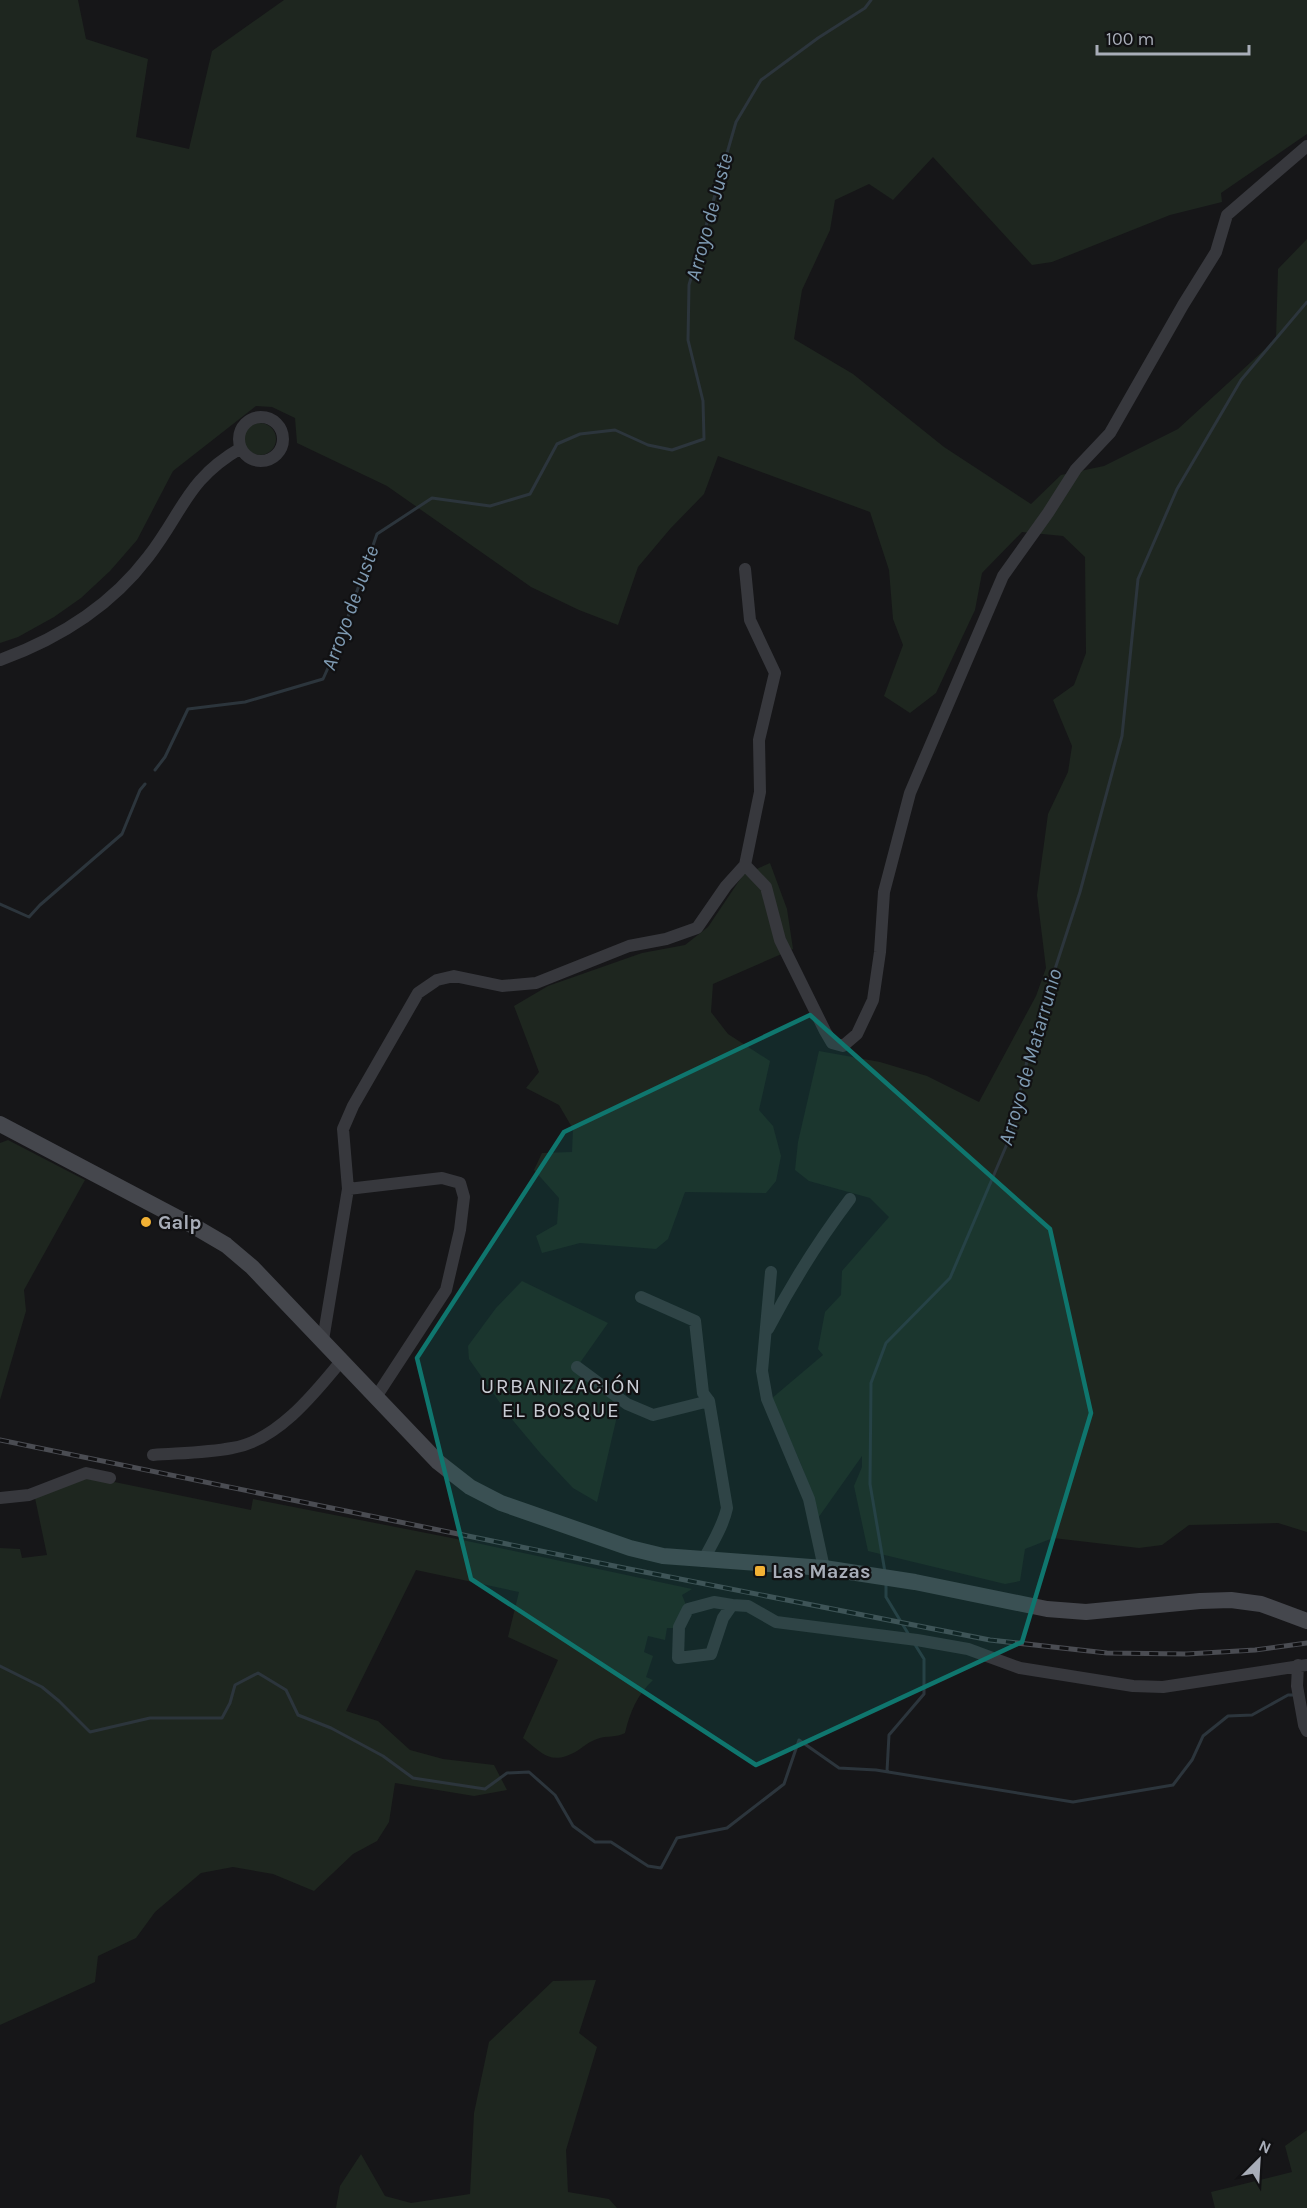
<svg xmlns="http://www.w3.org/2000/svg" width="1307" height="2208" font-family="Karla,sans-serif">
<rect width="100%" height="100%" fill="#161618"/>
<path fill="#1e261f" d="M0 0H78L86 39 148 59 136 137 189 149 212 51 284 0H1307V134L1221 193 1222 202 1170 215 1052 262 1032 265 933 157 893 200 869 184 835 200 830 230 802 290 794 339 853 374 944 447 1031 504 1061 475 1104 466 1178 429 1276 339 1278 269 1307 239V1532L1278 1523 1189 1525 1162 1545 1139 1548 1053 1538 1025 1549 1020 1581 1005 1584 868 1551 854 1486 862 1467V1456L818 1518C809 1475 789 1438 771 1399L823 1355 818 1349 825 1312 841 1295 842 1271 889 1217 870 1198 809 1181 795 1170 798 1142 819 1051 880 1062 927 1076 979 1102 1036 996 1046 968 1037 895 1048 814 1068 772 1072 746 1053 700 1074 685 1086 653 1085 557 1063 536 1022 532 982 573 975 610 936 693 910 713 884 696 903 645 893 619 889 570 870 512 718 456 704 494 670 529 638 567 618 625 579 610 531 587 387 486 297 443 295 418 272 407 256 406 173 471 137 540 110 571 81 598 54 617 18 637 0 643Z
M244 439a16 16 0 1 1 32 0a16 16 0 1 1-32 0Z
M770 863 787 909 793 949 713 984 711 1012 728 1034 770 1061 759 1110 773 1126 781 1156 776 1181 766 1193 685 1192 668 1239 656 1249 580 1243 542 1253 536 1236 557 1224 559 1198 534 1170 542 1153 572 1152 573 1129 559 1105 526 1088 539 1072 514 1006 548 986 642 953 685 945 708 927 743 875Z
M8 1140 85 1180 24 1290 26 1311 0 1400V1143Z
M522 1281 608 1323 577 1367 621 1399 597 1502 573 1488 541 1454 510 1417 469 1359 468 1346 496 1308Z
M90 1477 251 1510 253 1499 467 1541 692 1589 682 1595 686 1605 674 1628H667L665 1640 648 1636 644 1652 653 1656 646 1677 653 1680C637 1695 630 1712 625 1733 616 1738 607 1735 597 1739 590 1741 583 1747 577 1751 551 1766 543 1754 523 1738L558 1660 508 1637 519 1592 416 1570 346 1711 378 1721 410 1750 443 1759 494 1765 507 1790 474 1796 395 1783 389 1822 377 1841 353 1854 314 1891 273 1874 233 1867 201 1873 155 1912 136 1938 98 1956 95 1982 0 2025V1548L20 1549 22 1558 47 1555 35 1498Z
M596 1980 579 2033 597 2047 566 2150 568 2192 609 2199 617 2208H336L340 2186 361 2154 385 2196 411 2203 470 2194 474 2113 489 2042 553 1981Z
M1307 2130V2208H1215L1211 2192 1292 2172 1285 2146Z"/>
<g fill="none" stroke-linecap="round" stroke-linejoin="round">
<path stroke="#2c353c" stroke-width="3" d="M155 770 165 757 188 709 245 702 323 679 337 648 377 534 432 498 490 506 530 494 557 444 580 434 615 430 648 445 672 450 704 439 703 401 688 340 689 285 736 122 761 80 818 38 865 8 871 0
M0 904 29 917 40 905 122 834 140 790 145 784
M885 1572 870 1484 871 1383 886 1343 950 1278 1010 1137 1031 1043 1080 892 1122 736 1138 579 1177 489 1241 380 1307 302
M886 1585V1597L909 1635
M0 1666 42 1687 59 1701 90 1732 150 1718H222L230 1703 235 1685 258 1673 286 1690 298 1715 331 1728 383 1756 413 1778 485 1789 507 1773 529 1772 555 1795 573 1826 595 1842H611L648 1866 661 1868 677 1838 727 1828 784 1784 799 1740 839 1768 876 1770 1073 1802 1173 1785 1192 1760 1203 1736 1228 1716 1252 1715 1288 1695H1296
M887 1771 889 1735 924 1694V1659L914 1643"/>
<path stroke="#37383d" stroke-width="12" d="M239 439a22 22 0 1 1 44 0a22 22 0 1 1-44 0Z
M0 660C58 639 110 607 148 557 183 512 187 479 241 448
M745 865 766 887 780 940 825 1031 832 1043 843 1046 857 1034 873 1000 880 952 884 892 910 793 1003 576 1048 513 1076 469 1110 433 1183 305 1216 252 1227 215 1307 146
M348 1189 442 1178 460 1183 464 1197 460 1230 446 1290 376 1397
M771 1272 762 1371 767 1399 809 1499 824 1568
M641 1297 695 1321 703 1393 709 1401 727 1508C723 1527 712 1543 703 1561
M768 1329C792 1283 819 1240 850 1199
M323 1340 348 1189 343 1129 353 1106 418 993 437 980 454 976 502 986 536 983 629 946 666 939 697 928 726 886 745 865 760 792 759 740 775 673 750 620 745 569
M577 1367 627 1404 653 1415 709 1401
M153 1455C179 1453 206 1453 232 1448 277 1441 315 1393 342 1360
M0 1498 29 1495 86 1473 110 1478
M732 1605 714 1602 688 1609 679 1627 678 1658 711 1654 723 1618 732 1605 748 1606 776 1622 917 1640 968 1649 1020 1668 1133 1686 1163 1687 1307 1665
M1298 1665 1297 1686 1304 1725 1307 1731"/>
<path stroke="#45474d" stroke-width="16" d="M0 1124 197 1228 226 1245 252 1267 438 1462 470 1487 501 1503 630 1548 663 1556 824 1568 915 1582 1047 1609 1086 1612 1200 1601 1231 1600 1261 1604 1307 1621"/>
<defs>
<path id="rail" d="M0 1440 624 1568 990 1640 1107 1653 1187 1654 1255 1650 1307 1643"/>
</defs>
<use href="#rail" stroke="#4a4c52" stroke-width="5"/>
<use href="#rail" stroke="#111113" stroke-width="3" stroke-dasharray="9" stroke-linecap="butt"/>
</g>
<path fill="#0f766e" fill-opacity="0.2" stroke="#0f766e" stroke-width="4.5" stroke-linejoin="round" d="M810 1015 1050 1229 1091 1413 1022 1642 756 1765 471 1579 417 1358 564 1132Z"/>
<g fill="#f2b134" stroke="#111113" stroke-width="2">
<circle cx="146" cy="1222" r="6"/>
<rect x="754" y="1565" width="12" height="12" rx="3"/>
</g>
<g text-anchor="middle" stroke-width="4.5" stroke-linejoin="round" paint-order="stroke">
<g font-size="20" font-weight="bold" fill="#a8adb8" stroke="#111113" text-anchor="start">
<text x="158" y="1229">Galp</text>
<text x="772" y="1578">Las Mazas</text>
</g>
<g font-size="21" font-style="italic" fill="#7f9bb3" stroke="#111113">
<text transform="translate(709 217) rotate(-75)" y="7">Arroyo de Juste</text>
<text transform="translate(350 608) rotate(-70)" y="7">Arroyo de Juste</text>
<text transform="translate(1030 1057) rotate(-74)" y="7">Arroyo de Matarrunio</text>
</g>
<g font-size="21" letter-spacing="1.5" fill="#c9ccd4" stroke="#111113">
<text x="561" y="1393">URBANIZACIÓN<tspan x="561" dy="24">EL BOSQUE</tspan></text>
</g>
</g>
<g transform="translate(1259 2160) rotate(24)" stroke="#111113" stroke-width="4.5" paint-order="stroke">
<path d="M0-4.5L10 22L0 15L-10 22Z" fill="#a8adb8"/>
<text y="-9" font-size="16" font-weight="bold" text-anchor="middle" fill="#a8adb8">N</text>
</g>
<path d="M1097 45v9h152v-9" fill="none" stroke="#a8adb8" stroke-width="3"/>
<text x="1106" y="45" font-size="18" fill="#a8adb8" stroke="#111113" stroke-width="4.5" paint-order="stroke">100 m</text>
</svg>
